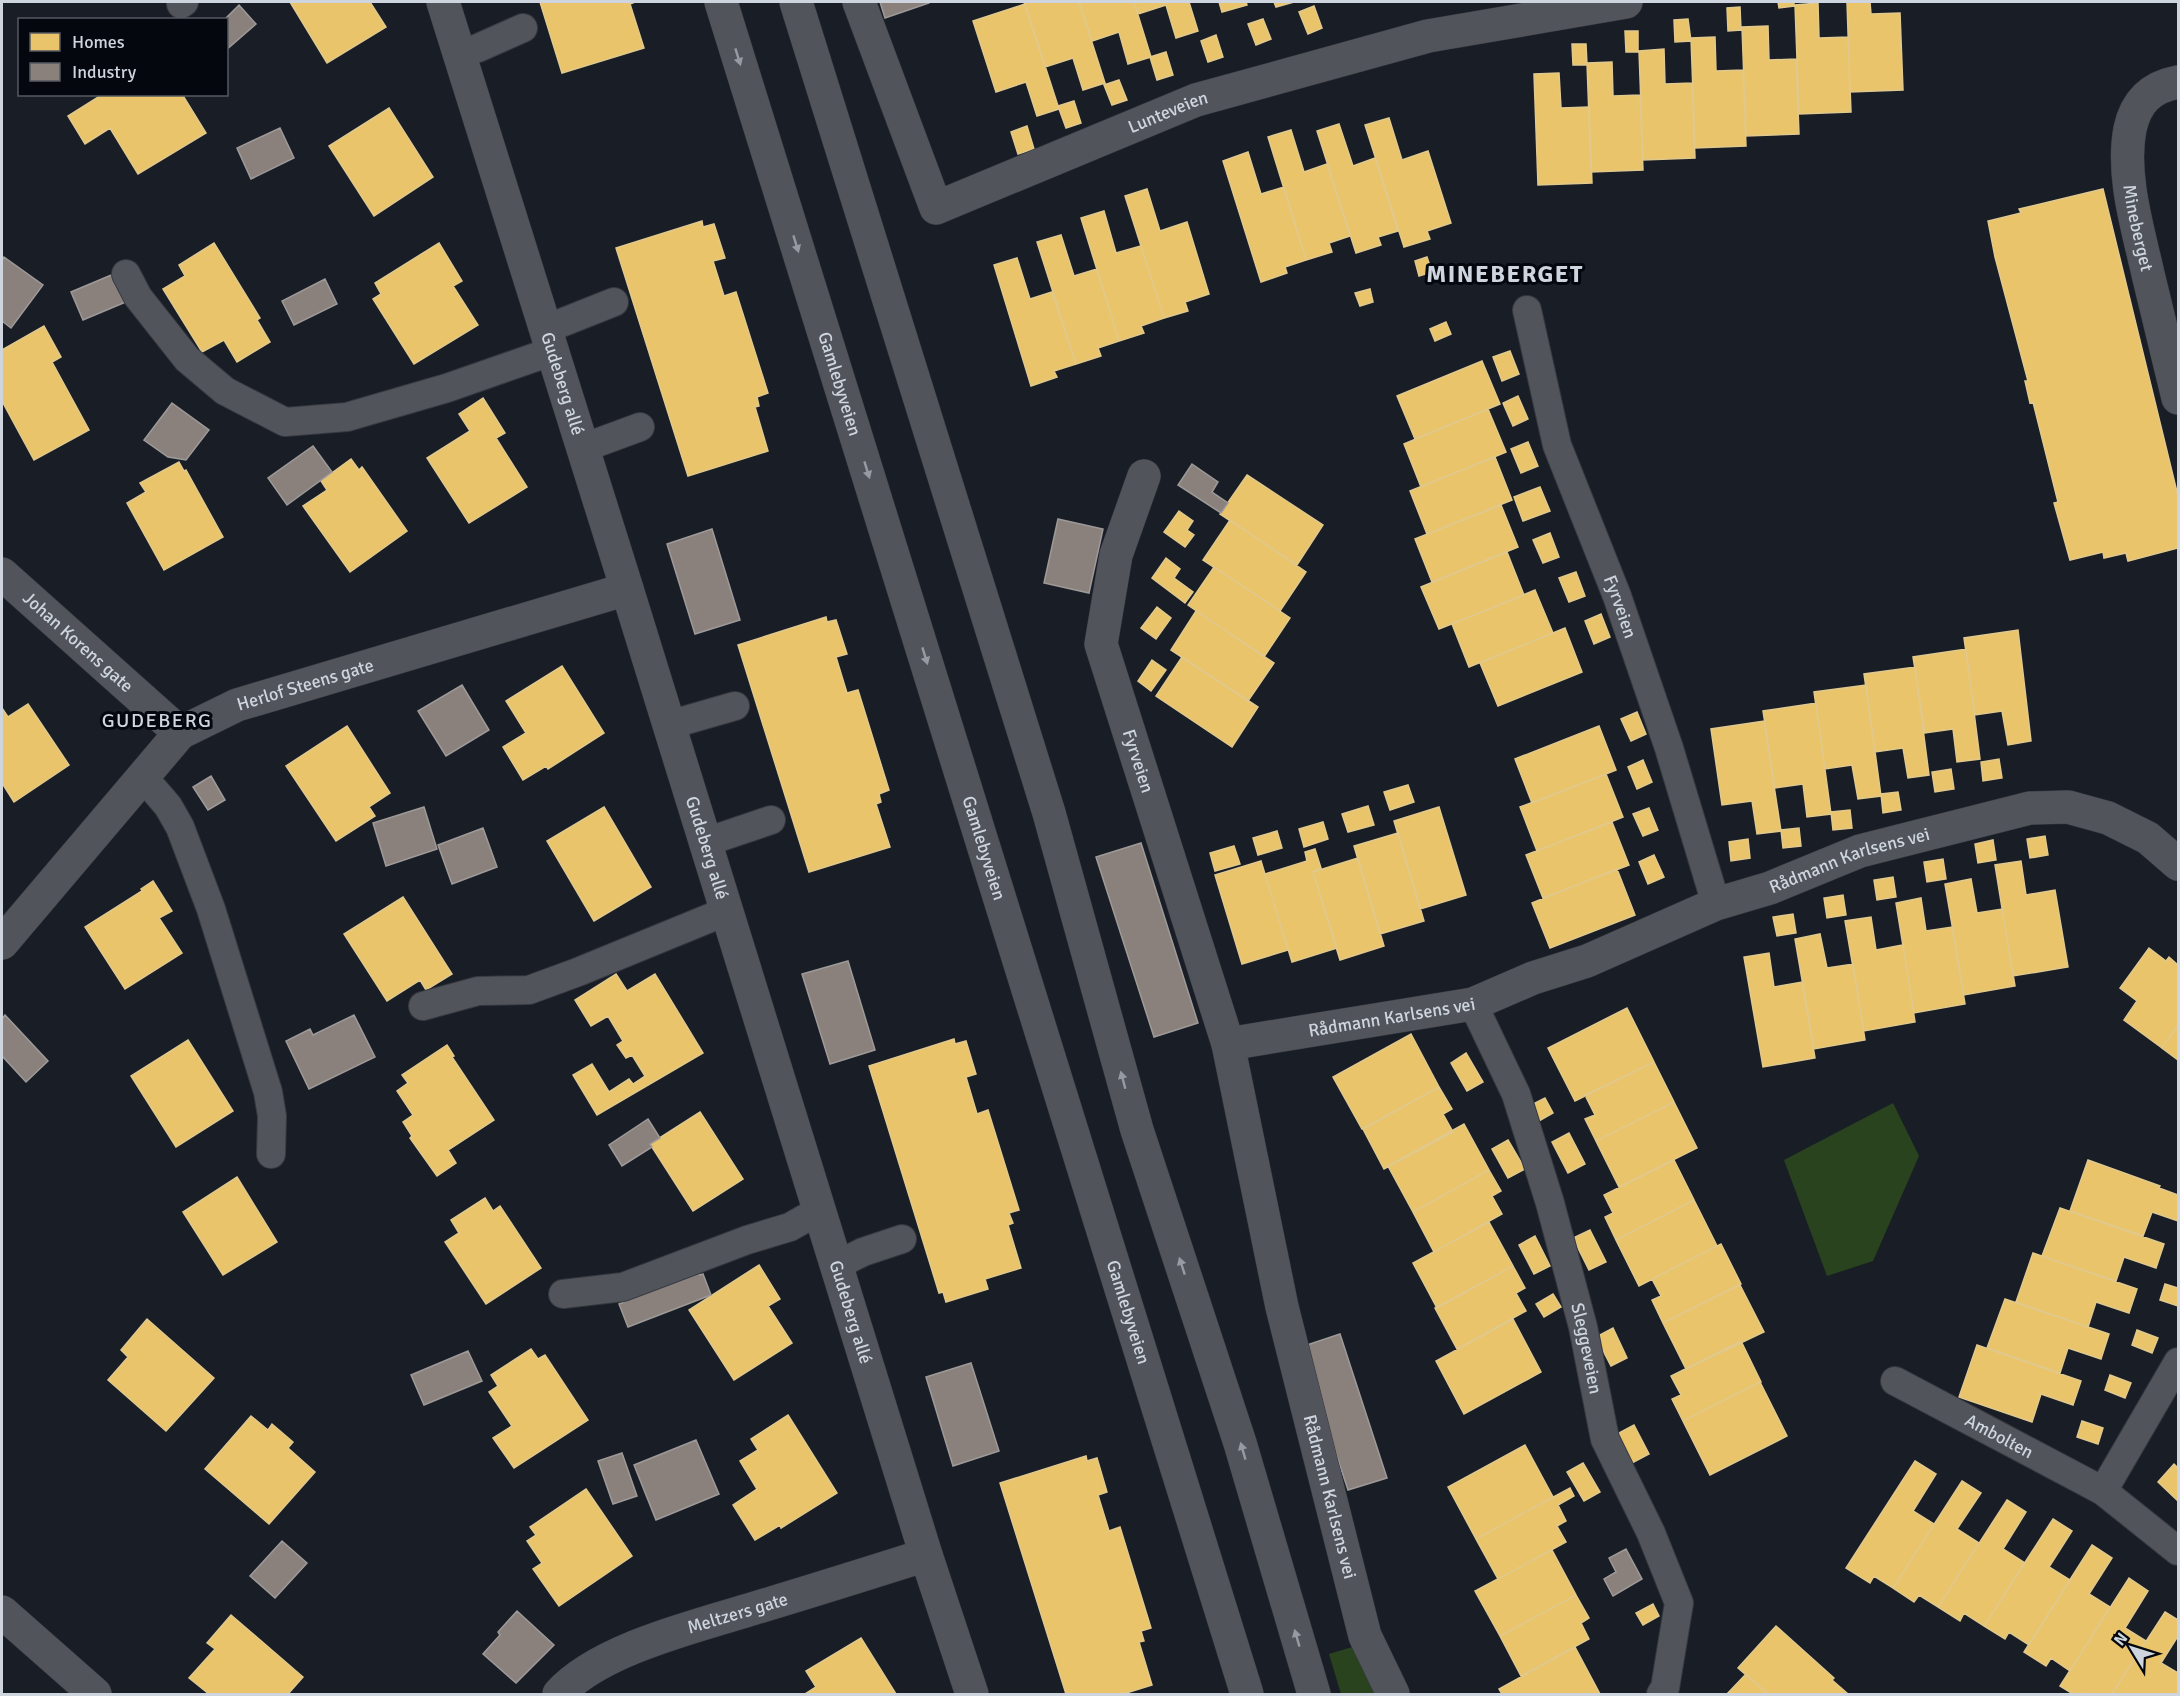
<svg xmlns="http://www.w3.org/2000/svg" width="2180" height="1696" font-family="Signika,sans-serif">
<rect width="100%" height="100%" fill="#191e26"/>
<path fill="#28431e" d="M1893 1103 1919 1156 1873 1261 1827 1276 1784 1160Z
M1359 1645 1389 1694H1341L1329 1654Z"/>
<path fill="#e9c46a" stroke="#e1c98d" stroke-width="1.5" d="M290 2H370L386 27 327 63Z
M540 2H635L630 4 644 48 562 73Z
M1024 2H1079L1105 83 1083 90 1073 58 1045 67Z
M1079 2H1134L1151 57 1128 64 1119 32 1092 41Z
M1134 2H1189L1198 31 1176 38 1166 5 1138 14Z
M1219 2H1246L1247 5 1222 12Z
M1274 2H1294L1276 7Z
M1778 2H1794V6L1779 8Z
M1847 2H1870L1871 14 1900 13 1903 90 1850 92Z
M1818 3 1819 38 1848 37 1851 112 1799 114 1795 5Z
M1025 4 1059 109 1037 116 1026 82 996 92 973 21Z
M1314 6 1322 28 1308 34 1299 12Z
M1740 7 1741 30 1728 31 1727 8Z
M1263 19 1271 39 1256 45 1248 24Z
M1688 19 1691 41 1675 42 1674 20Z
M1768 26 1769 60 1796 59 1799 134 1746 136 1742 27Z
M1625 31H1638V52H1626Z
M1216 35 1223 57 1208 62 1201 41Z
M1715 37 1716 71 1743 70 1746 146 1695 148 1691 38Z
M1572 44H1586L1587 65H1573Z
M1664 49 1665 84 1692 83 1695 158 1643 160 1639 51Z
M1166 52 1173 75 1157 80 1150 57Z
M1612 62 1613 96 1640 95 1643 170 1591 172 1587 63Z
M1559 73 1561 108 1589 107 1592 183 1538 185 1534 74Z
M1119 80 1127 100 1112 105 1104 85Z
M103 94H182L206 133 138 174 110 128 85 144 68 116Z
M1074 101 1081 123 1066 128 1058 106Z
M389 108 433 177 374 216 329 146Z
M1389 118 1402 160 1428 151 1451 223 1427 231 1430 239 1404 247 1365 125Z
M1339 124 1353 166 1375 158 1398 231 1378 237 1381 245 1356 253 1317 131Z
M1027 126 1034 149 1018 154 1011 132Z
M1291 130 1304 172 1327 164 1350 236 1329 243 1332 252 1306 260 1268 137Z
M1248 152 1261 194 1284 187 1306 260 1285 267 1287 273 1261 282 1223 161Z
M1147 189 1160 231 1187 222 1209 294 1185 302 1188 311 1164 318 1125 196Z
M2103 189 2178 496V548L2128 561 2126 553 2104 558 2103 552 2070 560 2054 503 2058 502 2033 402 2030 403 2025 381H2028L1995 257 1988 221 2021 213 2019 209Z
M1104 211 1116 253 1141 246 1164 318 1141 326 1144 333 1119 341 1081 218Z
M702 221 703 227 714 224 725 258 713 261 724 296 736 292 768 393 757 397 759 406 755 407 768 451 688 476 616 248Z
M1061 235 1074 276 1097 269 1119 341 1098 348 1101 356 1076 364 1037 242Z
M214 243 260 318 257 320 270 342 237 362 224 340 202 352 163 289 185 276 179 265Z
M439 243 462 281 453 286 478 325 414 364 373 299 381 294 375 283Z
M1427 257 1432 272 1419 276 1415 261Z
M1017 258 1030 299 1052 292 1076 364 1054 371 1057 377 1031 386 994 265Z
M1370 289 1373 302 1360 306 1355 293Z
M1446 322 1451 334 1435 341 1430 329Z
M44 326 61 357 52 362 89 430 34 460 2 401V350Z
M1510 351 1519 374 1502 381 1493 357Z
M1482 361 1500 404 1415 439 1397 396Z
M1518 396 1528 419 1513 426 1503 403Z
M483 398 505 433 496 438 527 487 469 523 427 458 470 431 459 414Z
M1488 409 1506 452 1421 487 1404 444Z
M1528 442 1538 466 1521 473 1511 449Z
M1495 457 1512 500 1427 534 1410 491Z
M351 459 359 470 362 467 407 531 350 572 303 506 327 490 321 481Z
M179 462 184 471 186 470 223 537 164 570 127 503 146 492 140 483Z
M1247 475 1323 525 1297 565 1220 514Z
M1540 487 1550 511 1523 521 1514 497Z
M1501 505 1518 547 1432 582 1415 539Z
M1179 511 1193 521 1187 530 1194 535 1185 547 1164 532Z
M1230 520 1306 572 1280 611 1203 560Z
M1550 533 1559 557 1543 563 1533 540Z
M1507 552 1524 595 1439 629 1421 587Z
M1166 558 1180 569 1174 578 1193 592 1185 603 1152 578Z
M1214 567 1290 618 1264 657 1188 605Z
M1576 572 1585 596 1569 602 1559 578Z
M1535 590 1553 633 1469 667 1452 624Z
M1157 607 1171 618 1156 639 1141 628Z
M1196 611 1274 663 1248 701 1171 650Z
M1601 614 1610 637 1594 644 1585 621Z
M826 617 827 622 836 620 847 654 836 657 847 693 858 690 889 790 879 794 881 802 876 804 890 847 809 872 738 645Z
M1565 628 1582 672 1498 706 1480 663Z
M2018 630 2031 741 2008 745 2002 711 1975 715 1964 638Z
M1966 649 1980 759 1957 762 1953 729 1925 733 1913 657Z
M1182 657 1258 707 1232 747 1156 696Z
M1152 660 1166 670 1151 691 1138 681Z
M562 666 604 733 548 769 546 766 523 780 503 747 526 733 506 701Z
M1915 667 1929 775 1908 778 1903 748 1875 752 1864 674Z
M1866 685 1881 796 1858 799 1852 765 1825 769 1814 692Z
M1816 703 1831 814 1807 817 1803 784 1775 788 1763 711Z
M28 704 69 765 14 802 2 783V708L8 717Z
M1637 712 1646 734 1631 741 1621 719Z
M1764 721 1781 831 1757 834 1752 801 1722 805 1711 729Z
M347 726 390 793 369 807 375 816 336 841 286 766Z
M1599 726 1616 770 1532 803 1515 759Z
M1999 759 2002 778 1983 781 1981 762Z
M1643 760 1652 782 1637 789 1628 767Z
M1951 769 1954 789 1935 792 1932 772Z
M1606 774 1623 817 1537 851 1520 807Z
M1408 785 1414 802 1390 810 1384 792Z
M1898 792 1901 810 1883 813 1881 794Z
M1368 806 1374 825 1348 832 1342 814Z
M604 807 651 887 594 921 547 841Z
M1439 807 1466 895 1420 909 1394 821Z
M1649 808 1658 830 1643 836 1633 814Z
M1850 810 1852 828 1833 830 1831 812Z
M1323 822 1328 839 1304 847 1299 829Z
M1612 822 1629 865 1543 898 1526 855Z
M1799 828 1801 846 1783 848 1781 830Z
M1277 831 1282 848 1258 855 1253 838Z
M1398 833 1424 921 1380 934 1354 846Z
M2045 836 2048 855 2030 858 2027 839Z
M1748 839 1750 858 1731 861 1729 842Z
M1993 840 1996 860 1978 863 1975 844Z
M1234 846 1240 864 1215 871 1210 853Z
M1315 849 1321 868 1313 872 1337 948 1292 962 1265 874 1307 861 1305 852Z
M1654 855 1664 877 1648 884 1639 862Z
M1358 858 1384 946 1340 960 1313 872Z
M1943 859 1946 879 1927 882 1924 862Z
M1261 861 1288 950 1242 964 1215 875Z
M2021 861 2026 895 2055 890 2068 967 2013 976 1995 865Z
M1617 869 1635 915 1550 948 1532 903Z
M1893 877 1896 897 1877 900 1874 880Z
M1971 879 1977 913 2002 909 2015 986 1964 995 1945 884Z
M153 881 172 911 159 918 182 953 125 989 85 927 142 891 141 889Z
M1843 895 1846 915 1827 918 1824 898Z
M403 897 452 974 426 990 420 980 387 1001 344 934Z
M1921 898 1926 931 1952 927 1965 1004 1914 1013 1896 903Z
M1793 914 1796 933 1777 936 1773 917Z
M1871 917 1876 950 1903 945 1915 1022 1864 1031 1845 921Z
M1820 934 1827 968 1853 964 1865 1040 1814 1049 1795 939Z
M2149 948 2166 961 2169 957 2178 965V1025L2162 1048 2124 1020 2137 1001 2120 988Z
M1769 953 1774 987 1802 982 1815 1058 1763 1067 1744 957Z
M616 974 627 991 655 974 703 1053 597 1115 573 1075 592 1064 609 1092 629 1079 633 1084 645 1076 632 1055 626 1058 617 1045 623 1041 608 1016 591 1026 575 1000Z
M1627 1008 1654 1062 1575 1101 1548 1048Z
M2178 1025V1060L2162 1048Z
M1411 1034 1439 1087 1362 1129 1333 1077Z
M954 1039 955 1044 966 1041 976 1074 966 1077 977 1114 988 1110 1019 1210 1009 1213 1013 1223 1008 1225 1021 1268 985 1279 988 1289 946 1302 943 1292 939 1293 869 1066Z
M188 1040 233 1111 176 1147 131 1076Z
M447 1045 454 1056 452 1057 494 1120 448 1150 456 1163 437 1176 410 1138 412 1136 403 1122 413 1115 397 1091 408 1083 402 1075Z
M1466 1053 1483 1082 1467 1091 1451 1063Z
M1654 1062 1674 1102 1596 1141 1585 1119 1595 1115 1585 1095Z
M1439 1087 1452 1109 1443 1114 1453 1132 1384 1169 1363 1129Z
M1545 1098 1553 1113 1539 1121 1531 1105Z
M1674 1102 1697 1148 1619 1187 1596 1141Z
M700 1112 743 1179 693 1211 650 1144Z
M1464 1124 1489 1170 1413 1212 1388 1166Z
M1569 1133 1585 1164 1568 1173 1552 1142Z
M1508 1140 1525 1169 1508 1178 1492 1149Z
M1674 1160 1694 1200 1616 1240 1605 1217 1613 1213 1604 1195Z
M2088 1160 2160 1186 2159 1188 2178 1195V1221L2152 1212 2143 1236 2070 1211Z
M1489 1170 1501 1191 1492 1196 1502 1214 1434 1252 1413 1212Z
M237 1177 277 1242 223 1275 183 1212Z
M485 1198 493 1211 500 1206 541 1268 486 1304 445 1242 459 1233 451 1220Z
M1694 1200 1717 1246 1639 1286 1616 1240Z
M2060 1208 2164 1244 2156 1268 2124 1257 2116 1281 2042 1256Z
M1489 1222 1513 1266 1437 1308 1413 1263Z
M1590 1230 1606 1262 1589 1270 1573 1238Z
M1535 1236 1550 1266 1534 1274 1519 1245Z
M1721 1244 1741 1284 1663 1323 1652 1300 1661 1296 1652 1279Z
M2033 1253 2137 1289 2129 1313 2096 1302 2088 1327 2016 1302Z
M759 1265 780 1299 768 1306 792 1343 734 1380 689 1310Z
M1513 1266 1525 1288 1516 1293 1526 1311 1457 1349 1435 1308Z
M2165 1284 2178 1288V1306L2160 1300Z
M1740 1285 1764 1332 1686 1369 1663 1323Z
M1553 1294 1561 1307 1544 1317 1536 1304Z
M2005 1299 2109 1334 2101 1359 2068 1348 2060 1373 1987 1348Z
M147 1319 214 1378 166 1431 108 1380 128 1357 121 1350Z
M1513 1319 1541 1372 1464 1414 1436 1361Z
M1613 1328 1627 1358 1611 1366 1596 1337Z
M2137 1330 2158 1338 2152 1353 2132 1345Z
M1741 1341 1761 1382 1683 1421 1672 1399 1681 1395 1671 1376Z
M1977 1345 2081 1381 2073 1405 2041 1394 2032 1422 1959 1397Z
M531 1349 538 1359 545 1355 588 1420 514 1468 493 1438 512 1426 489 1392 498 1386 491 1375Z
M2110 1375 2131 1383 2125 1398 2105 1390Z
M1760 1382 1787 1436 1710 1475 1683 1421Z
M788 1415 837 1493 781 1528 780 1525 755 1540 733 1505 757 1489 740 1461 758 1450 751 1439Z
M251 1416 268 1430 272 1424 293 1442 288 1448 315 1472 269 1524 205 1469Z
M2082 1421 2103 1428 2098 1444 2077 1437Z
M1634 1425 1649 1454 1632 1463 1617 1434Z
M1525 1445 1553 1497 1476 1539 1448 1487Z
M1086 1456 1087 1461 1097 1458 1107 1492 1098 1495 1109 1531 1120 1527 1151 1628 1141 1631 1144 1641 1139 1642 1152 1685 1123 1694H1066L1000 1483Z
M1915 1461 1936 1474 1913 1511 1934 1524 1893 1588 1874 1576 1870 1583 1846 1568Z
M1583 1463 1600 1492 1584 1501 1567 1472Z
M2174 1464 2178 1468V1501L2158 1482Z
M1962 1481 1981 1493 1957 1529 1979 1543 1938 1607 1919 1595 1914 1602 1893 1588Z
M1570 1488 1574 1496 1558 1505 1566 1521 1557 1526 1566 1542 1498 1579 1476 1539Z
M586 1489 632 1556 559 1606 533 1569 542 1563 527 1541 536 1535 530 1527Z
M2007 1500 2026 1512 2003 1549 2025 1563 1984 1626 1964 1613 1960 1621 1938 1607Z
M2053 1519 2072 1531 2049 1567 2070 1580 2029 1645 2009 1632 2005 1639 1984 1626Z
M2092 1545 2112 1558 2089 1594 2110 1607 2070 1671 2051 1658 2046 1666 2024 1652Z
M1552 1550 1576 1595 1500 1636 1475 1591Z
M2129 1578 2148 1591 2125 1628 2146 1641 2112 1694H2089L2086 1693 2085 1694H2073L2060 1686Z
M1576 1595 1589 1618 1581 1623 1589 1639 1521 1676 1500 1636Z
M1653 1604 1659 1616 1643 1625 1636 1613Z
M2165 1612 2178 1620V1636L2161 1663 2178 1673V1694H2112Z
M231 1615 303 1677 288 1694H209L189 1678 215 1649 207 1643Z
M1776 1626 1834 1678 1832 1680 1848 1694H1768L1738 1668Z
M861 1638 896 1694H805L816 1687 806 1671Z
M1575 1647 1600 1694H1502L1499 1689Z
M1746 1674 1768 1694H1727Z"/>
<path fill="#8a817c" stroke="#9e9a99" stroke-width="1.5" d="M880 2H929V3L885 18Z
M239 5 256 24 226 50V20H224Z
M280 128 294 158 251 179 237 148Z
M4 257 43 285 11 328 2 321V260Z
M116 273 128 301 83 320 71 292Z
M325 279 337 304 294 325 282 301Z
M172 403 209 430 186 460 168 457 144 440Z
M313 446 332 472 287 505 268 478Z
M1192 464 1218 482 1212 492 1228 503 1221 513 1178 485Z
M1058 519 1103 529 1089 593 1044 583Z
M712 529 740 620 695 634 667 544Z
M462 685 489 730 446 756 418 711Z
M211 776 225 800 208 810 193 787Z
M424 807 437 849 386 866 373 823Z
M483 828 497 867 452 884 438 845Z
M1141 843 1198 1023 1154 1037 1096 857Z
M848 961 875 1050 830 1064 802 974Z
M5 1015 48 1061 26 1082 2 1056V1019Z
M354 1015 375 1057 309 1089 286 1041 310 1029 313 1035Z
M648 1119 660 1138 650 1144 652 1147 622 1166 609 1145Z
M699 1272 700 1275 703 1274 711 1295 628 1327 619 1304Z
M1340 1334 1387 1478 1348 1490 1301 1347Z
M468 1351 482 1381 424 1405 411 1375Z
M971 1363 999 1451 953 1466 926 1377Z
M696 1440 719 1494 656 1520 634 1465Z
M622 1453 637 1496 613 1504 598 1461Z
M282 1541 307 1563 275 1598 250 1576Z
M1626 1549 1642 1579 1613 1596 1604 1579 1616 1572 1609 1558Z
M517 1611 554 1645 516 1683 483 1654 500 1635 498 1632Z"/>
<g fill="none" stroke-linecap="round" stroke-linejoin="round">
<defs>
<g id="service">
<path d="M181 4 184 2"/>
<path d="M459 54 478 48 523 28"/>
<path d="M126 274 138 297 187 359 225 391 285 422 347 417 447 388 553 351"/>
<path id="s1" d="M1527 310 1557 445 1617 596 1669 748 1716 904"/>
<path d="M546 329 614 302"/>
<path d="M583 448 640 427"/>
<path d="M669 725 735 706"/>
<path d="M143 777 168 806 180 827 211 909 268 1092 272 1116 271 1154"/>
<path d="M706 842 771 820"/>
<path id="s2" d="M1473 1004 1516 1094 1550 1203 1583 1327 1605 1439 1651 1533 1679 1603 1665 1688 1661 1694"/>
<path d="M423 1006 478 991 529 990 578 972 727 911"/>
<path d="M837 1265 863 1252 902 1239"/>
<path d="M563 1294 623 1287 747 1240 790 1227 820 1210"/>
<path id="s3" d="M1895 1381 2103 1491 2178 1551"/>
<path d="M2103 1491 2178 1362"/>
</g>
<g id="minor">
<path id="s4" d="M443 2 627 589 926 1555 972 1694"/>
<path id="s5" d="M859 2 936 208 1196 100 1428 36 1626 2"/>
<path id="s6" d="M2178 82C2151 87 2136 101 2130 129 2121 175 2138 229 2148 274 2158 315 2168 357 2178 398"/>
<path id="s7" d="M1144 476 1116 555 1101 644 1228 1044 1282 1307 1365 1636 1393 1694"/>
<path id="s8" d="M2 574 180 733"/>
<path id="s9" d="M2 943 180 733 237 705 627 589"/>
<path id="s10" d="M1228 1044 1473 1004 1533 978 1587 961 1716 904 1770 888 1860 851 2030 808 2068 807 2108 818 2148 838 2178 864"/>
<path id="s11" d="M559 1694C599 1649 697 1626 755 1608 812 1591 869 1573 926 1555"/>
</g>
<g id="tertiary">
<path id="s12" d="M721 2 1247 1694"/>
<path d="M796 2 1049 813 1137 1130 1240 1443 1314 1694"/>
<path d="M2 1612 95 1694"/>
</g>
</defs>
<use href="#service" stroke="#363940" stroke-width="30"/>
<use href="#minor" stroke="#363940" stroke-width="34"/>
<use href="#tertiary" stroke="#363940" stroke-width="34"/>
<use href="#service" stroke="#51555b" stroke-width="28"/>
<use href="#minor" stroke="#51555b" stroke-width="33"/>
<use href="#tertiary" stroke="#51555b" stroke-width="33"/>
</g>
<defs><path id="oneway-solid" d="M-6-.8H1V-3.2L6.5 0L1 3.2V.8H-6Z" transform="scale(1.5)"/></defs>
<g fill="#969ba3">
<use href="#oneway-solid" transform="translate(738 57) rotate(73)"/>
<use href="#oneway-solid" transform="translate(796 244) rotate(73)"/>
<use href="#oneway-solid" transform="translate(867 470) rotate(73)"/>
<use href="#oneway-solid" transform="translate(925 656) rotate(73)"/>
<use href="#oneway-solid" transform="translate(1123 1080) rotate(-105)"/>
<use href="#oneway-solid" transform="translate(1182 1266) rotate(-108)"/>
<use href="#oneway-solid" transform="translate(1243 1451) rotate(-106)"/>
<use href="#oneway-solid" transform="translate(1297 1638) rotate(-106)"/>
</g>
<g text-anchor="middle" stroke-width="6" stroke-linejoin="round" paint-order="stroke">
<g font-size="18" fill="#ced5de" stroke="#04070d">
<text dy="6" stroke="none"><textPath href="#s5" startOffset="471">Lunteveien</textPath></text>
<text dy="6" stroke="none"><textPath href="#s6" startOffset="172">Mineberget</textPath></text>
<text dy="6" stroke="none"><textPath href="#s4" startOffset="400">Gudeberg allé</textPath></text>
<text dy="6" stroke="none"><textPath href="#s12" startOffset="400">Gamlebyveien</textPath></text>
<text dy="6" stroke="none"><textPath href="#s1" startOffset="312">Fyrveien</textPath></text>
<text dy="6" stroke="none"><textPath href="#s8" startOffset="102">Johan Korens gate</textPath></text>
<text dy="6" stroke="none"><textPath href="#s9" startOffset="410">Herlof Steens gate</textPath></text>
<text dy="6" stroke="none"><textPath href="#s7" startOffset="297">Fyrveien</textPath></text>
<text dy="6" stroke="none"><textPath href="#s4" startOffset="886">Gudeberg allé</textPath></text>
<text dy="6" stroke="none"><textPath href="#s12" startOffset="886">Gamlebyveien</textPath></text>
<text dy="6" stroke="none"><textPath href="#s10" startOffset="652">Rådmann Karlsens vei</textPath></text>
<text dy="6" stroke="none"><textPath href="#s10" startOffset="166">Rådmann Karlsens vei</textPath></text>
<text dy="6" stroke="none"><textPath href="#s4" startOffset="1372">Gudeberg allé</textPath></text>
<text dy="6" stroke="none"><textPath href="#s12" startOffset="1372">Gamlebyveien</textPath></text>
<text dy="6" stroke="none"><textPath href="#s2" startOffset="364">Sleggeveien</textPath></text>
<text dy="6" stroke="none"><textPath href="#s3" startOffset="118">Ambolten</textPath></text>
<text dy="6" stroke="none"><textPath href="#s7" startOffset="1058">Rådmann Karlsens vei</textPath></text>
<text dy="6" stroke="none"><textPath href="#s11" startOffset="198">Meltzers gate</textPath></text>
</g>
<g font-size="20" letter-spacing="1.5" fill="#ced5de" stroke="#04070d">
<text x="157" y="727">GUDEBERG</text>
</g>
<g font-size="24" font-weight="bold" letter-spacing="1.5" fill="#ced5de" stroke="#04070d">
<text x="1505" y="282">MINEBERGET</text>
</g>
</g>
<rect width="2180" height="1696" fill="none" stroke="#ced5de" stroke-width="6"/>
<rect x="18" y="18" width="210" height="78" fill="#04070d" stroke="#555961" stroke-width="1.5"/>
<rect x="30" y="33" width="30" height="18" fill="#e9c46a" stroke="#555961" stroke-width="1.5"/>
<text x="72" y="48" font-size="18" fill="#ced5de">Homes</text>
<rect x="30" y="63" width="30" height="18" fill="#8a817c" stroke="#555961" stroke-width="1.5"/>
<text x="72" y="78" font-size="18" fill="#ced5de">Industry</text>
<g transform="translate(2132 1648) rotate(308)" stroke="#04070d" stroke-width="4.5" paint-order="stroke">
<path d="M0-4.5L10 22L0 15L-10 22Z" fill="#ced5de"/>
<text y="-9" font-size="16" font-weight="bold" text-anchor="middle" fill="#ced5de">N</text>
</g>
</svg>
